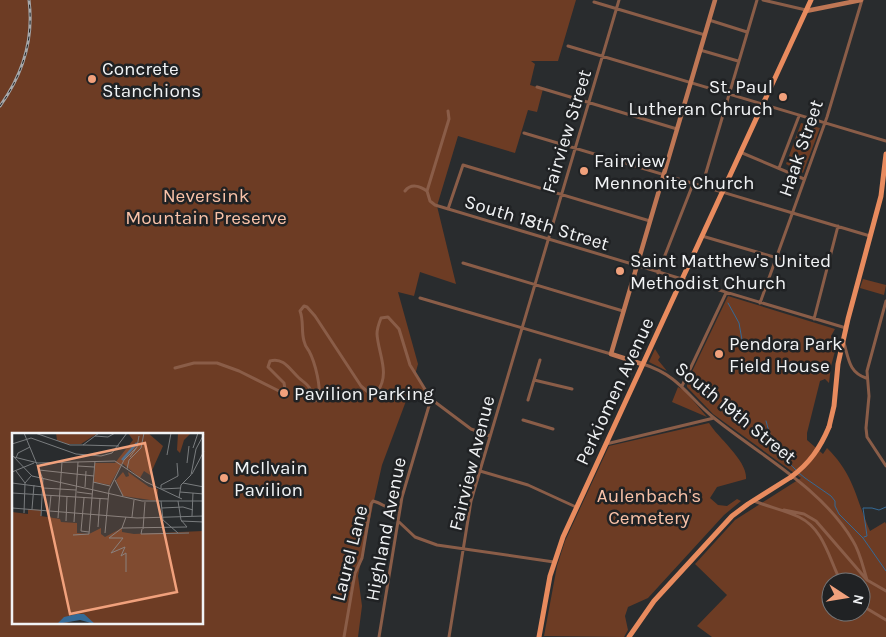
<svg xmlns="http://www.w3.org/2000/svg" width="886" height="637" font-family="Karla,sans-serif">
<rect width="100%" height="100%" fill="#292c2e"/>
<path fill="#6d3c24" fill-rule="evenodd" d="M0 0H576L558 61H531L535 64 530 85 543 89 537 112 528 110 515 153 458 136 437 206 456 284 420 272 414 296 398 292 418 364 415 375 431 399 409 393 382 465 373 505 358 576 362 606 358 637H0ZM14 434H202V623H14Z
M801 123 820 128 803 173 786 164Z
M863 279 886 285 884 295 860 288Z
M728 296 835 329 831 336 834 343 837 344 831 366 829 383 825 379 820 381 807 433V440L823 454 827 448C855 476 855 497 870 531L885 522 886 524V637H712L697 626 727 595 695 564 735 520 801 478 713 414 687 387V382ZM831 582H861V612H831Z
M655 349 660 357 658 360 667 371 649 362Z
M678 387 685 391 707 417 672 402Z
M709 423C718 438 748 461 746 479L717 487 710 498 718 505 727 506 737 499 741 501 724 515 648 598 628 607 625 616 628 630 624 637 544 636 557 566 565 541 609 446Z"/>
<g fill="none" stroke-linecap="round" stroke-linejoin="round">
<path stroke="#356a96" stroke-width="1" d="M728 303 739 323 742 340
M766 421C774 450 776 450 796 470
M799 473 805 478 831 496 835 501V506L839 514 863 538 886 571
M864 537 867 536 863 508H872L879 510 886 507"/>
<path stroke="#8a5d48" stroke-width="3" d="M763 0 806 10
M594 2 705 35
M709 20 747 32
M568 46 886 141
M700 50 738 61
M537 87 677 129
M448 111 449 119 427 191 430 201 435 205 846 328
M524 133 870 236
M740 152 804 179
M779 168 799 116
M702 186 757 0
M405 191C411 183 420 186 427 191
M448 209 463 165 650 221
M702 236 798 264
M463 263 623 311
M658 273 693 184
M420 298 611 354
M886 301 867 371 869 396 866 428 867 437 886 466
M760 303 827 117 862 0
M814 319 838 226
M844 343C849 360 849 372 866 378
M643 364C680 376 687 396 714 418 761 456 822 488 853 541 860 552 863 567 867 580
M175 368 194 363H217L239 371 283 393 285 389 284 383 268 367 270 361C284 357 290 370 299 378 302 381 308 384 310 389 312 393 312 397 314 401L318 400C322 389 315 362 309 351 307 348 305 346 304 341 301 331 304 321 300 311L304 306 307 307 315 316 361 386 368 392H377C391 374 378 353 377 334 377 328 379 323 381 318L388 317 399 329 410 365 431 399 471 429 490 436
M534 380 572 389
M682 386 726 293
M528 400 540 360
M523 420 553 429
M606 444 714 418
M480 471 528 485 576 507
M754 501C769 507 784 510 799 517 824 529 829 559 841 582
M784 510 804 514 816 521 867 580 886 591
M398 521 415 537 437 545 554 562
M861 605 886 620
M344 637 355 573 362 558 371 504 373 501C382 503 389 510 399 512
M379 637 402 497 431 399
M449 637 471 501 619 0"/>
<path stroke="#bf7755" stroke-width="4.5" d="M806 11 861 0
M642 364 611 354 715 0"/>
<path stroke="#e88b5e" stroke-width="5" d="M829 427 834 406 838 364 848 319 881 196 886 154
M539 637 550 576 563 537 811 0
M629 637 654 601 732 516 748 504 791 477"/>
<defs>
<path id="rail" d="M0 106C23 74 34 39 29 0"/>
</defs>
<use href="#rail" stroke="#a5a7a9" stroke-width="3"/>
<use href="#rail" stroke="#202224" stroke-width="1" stroke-dasharray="4" stroke-linecap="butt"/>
<path stroke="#e88b5e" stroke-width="5" d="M791 477C810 463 820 448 829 427"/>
</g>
<g fill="#f1a17c" stroke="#202224" stroke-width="2">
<circle cx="92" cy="79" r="5"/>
<circle cx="783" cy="97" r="5"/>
<circle cx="584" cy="171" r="5"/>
<circle cx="620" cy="271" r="5"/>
<circle cx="719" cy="354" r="5"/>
<circle cx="284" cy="393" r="5"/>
<circle cx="224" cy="478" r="5"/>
</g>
<g text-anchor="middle" stroke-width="5" stroke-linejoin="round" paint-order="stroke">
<g font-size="19" fill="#f1f3f5" stroke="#202224" text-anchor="start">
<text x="102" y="75">Concrete<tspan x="102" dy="22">Stanchions</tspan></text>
<text x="773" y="93" text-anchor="end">St. Paul<tspan x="773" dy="22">Lutheran Chruch</tspan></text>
<text x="594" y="167">Fairview<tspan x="594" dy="22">Mennonite Church</tspan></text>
<text x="630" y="267">Saint Matthew's United<tspan x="630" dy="22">Methodist Church</tspan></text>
<text x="729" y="350">Pendora Park<tspan x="729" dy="22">Field House</tspan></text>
<text x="294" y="400">Pavilion Parking</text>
<text x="234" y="474">McIlvain<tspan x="234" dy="22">Pavilion</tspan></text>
</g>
<g font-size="19" fill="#f1f3f5" stroke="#202224">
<text transform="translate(566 131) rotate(-73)" y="7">Fairview Street</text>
<text transform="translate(800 148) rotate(-71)" y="7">Haak Street</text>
<text transform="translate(537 222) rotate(17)" y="7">South 18th Street</text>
<text transform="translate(614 391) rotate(-65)" y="7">Perkiomen Avenue</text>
<text transform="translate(736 412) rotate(39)" y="7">South 19th Street</text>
<text transform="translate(471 463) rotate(-76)" y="7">Fairview Avenue</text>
<text transform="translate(385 529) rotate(-79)" y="7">Highland Avenue</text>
<text transform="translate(349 553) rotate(-76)" y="7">Laurel Lane</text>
</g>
<g font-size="19" fill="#f9c2a8" stroke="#202224">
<text x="206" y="202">Neversink<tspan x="206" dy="22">Mountain Preserve</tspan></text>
<text x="649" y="502">Aulenbach's<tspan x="649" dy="22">Cemetery</tspan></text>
</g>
</g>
<g transform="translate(12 433)">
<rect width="191" height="191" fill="#292c2e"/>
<path d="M44 0H86L69 11H55L45 7ZM116 0H136L151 13 138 42 132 38 128 45 110 30 98 52 82 49 83 30H103L121 7ZM166 0H179L172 7 168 20 165 17ZM111 39 114 44 117 43 116 39 137 54 146 56 145 68 111 63 104 47ZM16 76 29 77V83L48 86 49 89 65 90V100L77 101 89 95V101L93 104 110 95V99L122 101 191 98V191H79L70 185 51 191H0V79L16 81Z" fill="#6d3c24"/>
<path d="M65 181H72L83 191 68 187 45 191 52 184Z" fill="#356a96"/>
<path fill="none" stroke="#356a96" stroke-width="2.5" d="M110 27 125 10"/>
<path fill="none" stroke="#797c7e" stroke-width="1" d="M12 0 31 46 29 83M23 0 58 12H71L87 0M83 3 96 4 103 0M0 11 19 5 64 21 89 23 100 20 115 0M71 12 107 13M181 15 186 0M0 22 20 43 130 68H192M155 22 159 0M2 24 26 30 103 28 134 49 170 66M118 24 125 14 127 3M4 25 6 20 18 14M175 30 177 13M66 33 82 34M115 36 117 27 129 15 132 0M27 37 82 43M4 38 13 50M0 39 22 30M180 41 192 18M103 47 111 63M81 49 98 53M0 50 31 54M171 50 192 54M73 54 74 38M31 55 64 57M149 56V52L166 43 165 30M150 56 169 55M65 59 80 61M168 59 192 61M0 60 96 66M72 65 69 98 77 99M167 65 169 52 179 42 184 16 192 1M149 68 151 87 166 100M166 68 169 87 175 94M0 75 125 85 192 83M150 75 171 74 181 77M20 76 22 52M12 80 13 50 19 43M37 82 39 62M180 83 181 60M114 84 110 95 97 105H111L99 120 113 114 109 123 114 120M120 84 122 67M46 85 50 29M54 88 55 63M169 88 192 89M62 89 66 29M86 94 88 66M110 95 175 94M130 96 129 101 177 100M131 96 133 69M93 100 97 57 112 27 124 15M61 102 77 101 83 28M114 139V120"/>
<path fill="#f1a17c" fill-opacity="0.15" stroke="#f1a17c" stroke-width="2.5" d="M133 10 165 159 58 181 26 33Z"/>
<rect width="191" height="191" fill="none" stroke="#f1f3f5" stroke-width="2.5"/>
</g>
<g transform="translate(846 597) rotate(102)"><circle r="24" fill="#202224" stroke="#747678"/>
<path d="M0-4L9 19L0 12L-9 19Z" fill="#f1a17c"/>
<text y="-8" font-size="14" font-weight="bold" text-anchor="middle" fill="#f1f3f5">N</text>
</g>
</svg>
